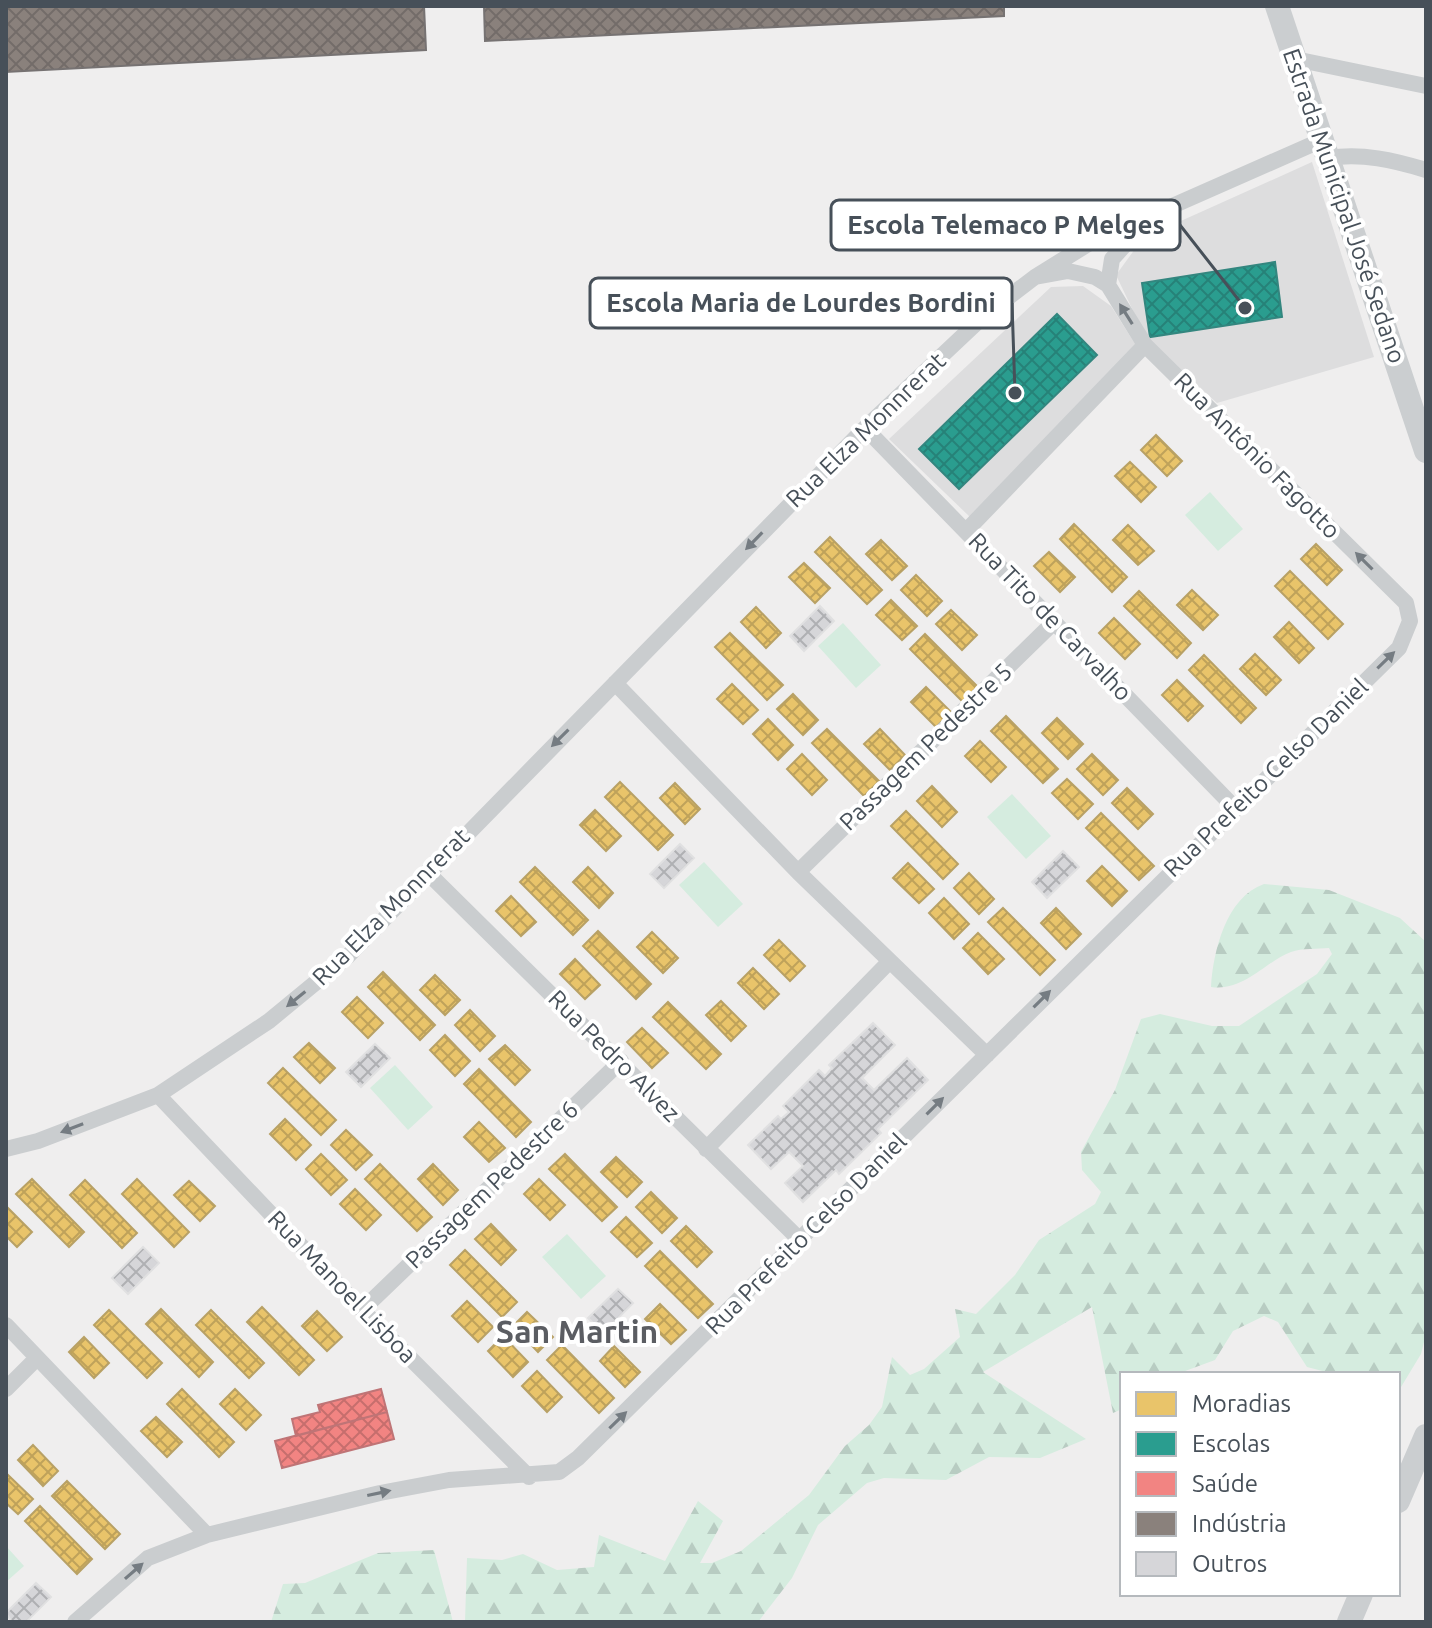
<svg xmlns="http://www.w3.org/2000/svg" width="1432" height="1628" font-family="Ubuntu,sans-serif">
<defs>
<pattern id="forest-firs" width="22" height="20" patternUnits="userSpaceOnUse" patternTransform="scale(2)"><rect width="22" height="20" fill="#d5ecdf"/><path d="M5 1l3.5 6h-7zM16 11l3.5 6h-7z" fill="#b8ccc2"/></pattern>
<pattern id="homes-cross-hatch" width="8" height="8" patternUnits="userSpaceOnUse" patternTransform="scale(2)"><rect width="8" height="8" fill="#e9c46a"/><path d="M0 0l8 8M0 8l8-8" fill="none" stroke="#bfa25a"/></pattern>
<pattern id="schools-cross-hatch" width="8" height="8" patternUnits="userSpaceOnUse" patternTransform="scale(2)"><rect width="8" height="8" fill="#2a9d8f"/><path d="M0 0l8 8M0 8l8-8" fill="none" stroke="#268278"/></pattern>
<pattern id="health-cross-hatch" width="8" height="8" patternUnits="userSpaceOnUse" patternTransform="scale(2)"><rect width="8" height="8" fill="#f28482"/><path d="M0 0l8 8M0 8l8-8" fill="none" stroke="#c66e6d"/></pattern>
<pattern id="industry-cross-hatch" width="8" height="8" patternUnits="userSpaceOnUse" patternTransform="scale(2)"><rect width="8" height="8" fill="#8a817c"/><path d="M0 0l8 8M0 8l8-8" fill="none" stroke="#736c69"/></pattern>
<pattern id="building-cross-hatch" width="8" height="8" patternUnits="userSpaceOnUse" patternTransform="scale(2)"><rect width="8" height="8" fill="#d6d6d9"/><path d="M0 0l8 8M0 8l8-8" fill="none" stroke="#afb0b3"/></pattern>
</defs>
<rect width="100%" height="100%" fill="#efeeee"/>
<path fill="#ddddde" d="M1312 162 1374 357 1217 403 1147 340 1116 275 1143 238Z
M1083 286 1111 306 1137 347 970 517 889 439 1051 287Z"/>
<path fill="#d5ecdf" d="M1210 492 1243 529 1218 551 1185 515Z
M843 623 881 665 856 688 818 646Z
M1012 794 1051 836 1026 859 987 817Z
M704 862 743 904 718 927 679 885Z
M395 1065 433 1107 408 1130 370 1088Z
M567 1234 606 1276 581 1299 542 1257Z
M6 1546 24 1566 6 1582Z"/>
<path fill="url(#forest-firs)" d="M1264 884 1329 890 1400 918 1426 942V1334L1421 1354 1398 1392V1374H1334L1307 1367 1278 1322 1264 1316 1233 1331 1215 1360 1177 1374H1122V1409L1113 1413 1092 1307 983 1372 1086 1439 1040 1458 989 1457 946 1480 884 1478 867 1483 818 1525 792 1578 758 1622H465L467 1558 502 1560 523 1554 557 1570 594 1567 599 1535 665 1561 698 1501 723 1521 700 1563H712L741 1551 809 1495 845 1446 869 1425 882 1407 892 1357 910 1375 924 1369 960 1337 955 1309 976 1314 1015 1275 1039 1240 1095 1204 1101 1192 1082 1170 1081 1152 1115 1090 1141 1019 1160 1014 1212 1026H1239L1317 974 1332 954 1329 948C1318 949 1302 948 1291 952 1266 961 1244 992 1211 987 1213 952 1226 897 1264 884Z
M434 1550 453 1622H271L283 1584 305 1583 378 1553Z"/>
<path fill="url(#homes-cross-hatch)" stroke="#b8a165" stroke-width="2" d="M1156 435 1182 461 1167 476 1141 450Z
M1130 462 1156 487 1141 502 1115 476Z
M1074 524 1127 577 1112 592 1060 539Z
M1128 525 1154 551 1138 565 1113 540Z
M830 537 882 590 867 604 815 552Z
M881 540 907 566 892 580 866 554Z
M1316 544 1342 570 1327 585 1301 559Z
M1049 552 1075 577 1060 592 1034 566Z
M804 563 830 588 815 603 789 577Z
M1290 571 1343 624 1328 639 1275 586Z
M916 575 942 601 927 616 901 590Z
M1192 590 1218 615 1203 630 1177 605Z
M1139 591 1191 643 1177 658 1124 606Z
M891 600 917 626 902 640 876 615Z
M756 607 781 633 766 648 741 622Z
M951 610 977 635 962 650 936 624Z
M1114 618 1140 644 1125 659 1099 633Z
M1289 622 1314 648 1299 663 1274 637Z
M730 633 783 685 767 700 715 647Z
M925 634 978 687 963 702 910 649Z
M1255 654 1281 680 1266 695 1240 669Z
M1204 655 1256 708 1241 723 1189 670Z
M1177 680 1203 706 1188 721 1162 695Z
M732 684 758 710 743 724 717 699Z
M926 687 951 712 936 727 911 702Z
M793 694 818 720 803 735 777 709Z
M1006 716 1058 769 1043 783 991 731Z
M1057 718 1083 744 1068 759 1042 733Z
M768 719 793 745 778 760 753 734Z
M827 729 879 781 864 796 812 743Z
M880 729 905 755 890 770 864 744Z
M980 741 1006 767 991 782 965 756Z
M802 754 827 780 812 795 787 769Z
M1092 754 1118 780 1103 795 1077 769Z
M1067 779 1093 804 1078 819 1052 793Z
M620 782 673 835 658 850 605 797Z
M675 783 700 809 685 824 660 798Z
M932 786 957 812 942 827 917 801Z
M1127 788 1153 814 1138 829 1112 803Z
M595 810 621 836 606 851 580 825Z
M906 811 958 864 943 879 891 826Z
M1101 813 1154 866 1139 880 1086 828Z
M908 863 934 889 919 903 893 878Z
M1102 866 1127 891 1112 906 1087 881Z
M535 867 588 920 573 935 520 882Z
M588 867 613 893 599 908 573 882Z
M969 873 994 899 979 914 954 888Z
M511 896 536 922 521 936 496 911Z
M944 898 969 924 954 939 929 913Z
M1003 908 1055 960 1040 975 988 922Z
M1056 908 1081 934 1066 949 1041 923Z
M598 931 651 984 636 999 583 946Z
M652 932 678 958 663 973 637 947Z
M978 933 1004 959 988 974 963 948Z
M779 940 805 966 790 981 764 955Z
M575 959 600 985 585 999 560 974Z
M753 968 779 994 764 1009 738 983Z
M383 972 435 1025 420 1040 368 987Z
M435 975 460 1000 445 1015 420 990Z
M357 997 383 1023 368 1038 342 1012Z
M721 1001 746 1026 731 1041 706 1015Z
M668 1002 721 1054 706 1069 653 1017Z
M470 1010 495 1036 480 1051 455 1025Z
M642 1028 668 1053 652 1068 627 1042Z
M445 1035 470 1061 455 1076 430 1050Z
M309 1043 335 1068 320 1083 294 1057Z
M505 1045 530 1070 515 1085 489 1059Z
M283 1068 336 1120 321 1135 268 1083Z
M479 1069 531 1122 516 1137 464 1084Z
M285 1119 311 1145 296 1160 270 1134Z
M479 1122 505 1148 489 1162 464 1137Z
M346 1130 372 1155 356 1170 331 1145Z
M321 1154 347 1180 331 1195 306 1169Z
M565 1154 617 1207 602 1221 549 1169Z
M616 1157 642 1182 627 1197 601 1172Z
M380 1164 432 1217 417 1231 365 1179Z
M433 1164 458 1190 443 1205 418 1179Z
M32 1179 84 1232 69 1247 16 1194Z
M137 1179 189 1232 174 1247 122 1194Z
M539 1179 565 1205 550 1220 524 1194Z
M85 1180 137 1233 122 1248 70 1195Z
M189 1181 215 1206 200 1221 174 1195Z
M355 1189 381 1215 366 1230 340 1204Z
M651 1192 677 1218 662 1233 636 1207Z
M7 1207 32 1232 17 1247 6 1236Z
M626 1217 652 1243 637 1257 611 1232Z
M491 1224 516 1250 501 1265 475 1239Z
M686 1226 712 1252 697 1267 671 1241Z
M465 1250 517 1302 502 1317 450 1265Z
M660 1251 713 1304 698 1318 645 1266Z
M467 1301 493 1327 478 1342 452 1316Z
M660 1304 686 1330 671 1344 645 1319Z
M262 1307 314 1360 299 1375 247 1322Z
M161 1309 213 1362 199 1377 146 1324Z
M109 1310 162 1363 147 1378 94 1325Z
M211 1310 264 1363 249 1378 196 1325Z
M317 1311 342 1337 327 1351 302 1326Z
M527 1312 553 1337 538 1352 513 1326Z
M503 1336 528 1362 513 1377 488 1351Z
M84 1337 109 1363 94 1378 69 1352Z
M562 1345 614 1398 599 1413 547 1360Z
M614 1346 640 1372 625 1387 600 1361Z
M537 1371 562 1397 547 1412 522 1386Z
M182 1389 234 1442 219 1457 167 1404Z
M235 1389 261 1415 246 1430 220 1404Z
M156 1417 182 1442 167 1457 141 1431Z
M33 1445 58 1471 43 1486 18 1460Z
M6 1473 33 1499 18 1514 6 1503Z
M67 1481 120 1534 105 1549 52 1496Z
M40 1506 92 1559 77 1574 25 1521Z"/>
<path fill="url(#schools-cross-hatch)" stroke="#33867f" stroke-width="2" d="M1275 262 1282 317 1150 337 1142 283Z
M1057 314 1097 355 959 489 919 449Z"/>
<path fill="url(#health-cross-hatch)" stroke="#bf7476" stroke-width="2" d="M381 1389 387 1412 296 1436 292 1419 320 1412 318 1405Z
M387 1412 394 1439 282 1468 275 1441Z"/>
<path fill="url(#industry-cross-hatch)" stroke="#767272" stroke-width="2" d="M6 6H424L426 50 6 72Z
M484 6H1004V16L485 41Z"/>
<path fill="url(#building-cross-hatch)" stroke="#e0e0e1" stroke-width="2" d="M820 606 834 621 804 651 790 636Z
M680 844 694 858 664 888 650 874Z
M1063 851 1079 867 1047 898 1032 882Z
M873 1023 895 1045 862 1078 874 1090 907 1058 928 1080 878 1129 881 1133 839 1174 836 1170 803 1202 785 1183 803 1166 789 1152 771 1169 748 1145 778 1116 781 1119 789 1112 783 1106 819 1070 825 1076 832 1068 829 1065Z
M375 1044 390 1058 361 1087 346 1072Z
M143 1247 159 1263 128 1294 112 1278Z
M618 1289 633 1303 603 1333 588 1318Z
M36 1583 51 1597 26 1622H12L6 1613Z"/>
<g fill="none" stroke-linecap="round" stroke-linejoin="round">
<path stroke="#cacdcf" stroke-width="16" d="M1295 59 1426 86
M1328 158C1363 153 1393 160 1426 170
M1108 285 1112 259 1144 224
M865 428 1234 807
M967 530 1145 345
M615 683 798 872 987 1055
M427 872 801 1241
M798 872 1053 623
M158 1095 362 1310 529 1477
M6 1149 38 1141 158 1095 269 1021 348 956 865 428 985 315 1035 277 1093 241 1322 140
M706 1149 889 962
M362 1310 621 1061
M6 1325 207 1535
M6 1389 37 1358
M75 1622 148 1558 207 1535 380 1493 449 1480 559 1472 578 1458 1399 648 1410 621 1406 603 1145 345 1108 285 1095 277 1068 271 1035 277"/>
<path stroke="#cbced0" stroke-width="24" d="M1277 6 1426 451
M1398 1501 1426 1436
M1349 1622 1361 1594"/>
</g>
<defs><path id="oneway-solid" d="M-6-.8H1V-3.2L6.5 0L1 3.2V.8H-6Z" transform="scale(2)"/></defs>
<g fill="#757c82">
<use href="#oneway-solid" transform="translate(1126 314) rotate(-122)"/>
<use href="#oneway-solid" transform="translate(754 541) rotate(134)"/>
<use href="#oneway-solid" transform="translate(1364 561) rotate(-135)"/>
<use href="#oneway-solid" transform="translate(1386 660) rotate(-44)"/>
<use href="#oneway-solid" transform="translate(560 738) rotate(135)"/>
<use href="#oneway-solid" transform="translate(296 999) rotate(141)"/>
<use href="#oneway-solid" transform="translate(1042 999) rotate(-45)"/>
<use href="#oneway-solid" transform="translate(935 1106) rotate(-45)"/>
<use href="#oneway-solid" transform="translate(72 1128) rotate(159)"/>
<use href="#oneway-solid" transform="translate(618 1420) rotate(-44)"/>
<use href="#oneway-solid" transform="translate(379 1493) rotate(-12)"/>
<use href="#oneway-solid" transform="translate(134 1571) rotate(-41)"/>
</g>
<g text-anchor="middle" stroke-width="8" stroke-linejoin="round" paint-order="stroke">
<g font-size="24" fill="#475059" stroke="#fff">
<text transform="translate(1344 206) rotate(71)" y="8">Estrada Municipal José Sedano</text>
<text transform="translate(866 430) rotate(-44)" y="8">Rua Elza Monnrerat</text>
<text transform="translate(1257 456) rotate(45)" y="8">Rua Antônio Fagotto</text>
<text transform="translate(1050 617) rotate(46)" y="8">Rua Tito de Carvalho</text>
<text transform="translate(926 747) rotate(-44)" y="8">Passagem Pedestre 5</text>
<text transform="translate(1266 778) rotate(-44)" y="8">Rua Prefeito Celso Daniel</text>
<text transform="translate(391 907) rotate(-45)" y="8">Rua Elza Monnrerat</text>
<text transform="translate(614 1056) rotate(45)" y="8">Rua Pedro Alvez</text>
<text transform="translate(492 1185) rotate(-44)" y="8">Passagem Pedestre 6</text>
<text transform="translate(806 1234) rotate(-45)" y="8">Rua Prefeito Celso Daniel</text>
<text transform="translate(342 1287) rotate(46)" y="8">Rua Manoel Lisboa</text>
</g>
<g font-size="32" font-weight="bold" fill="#5b5d62" stroke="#fff">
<text x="577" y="1343">San Martin</text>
</g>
</g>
<path fill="none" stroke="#475059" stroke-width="3" d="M1245 308L1180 225M1015 393L1012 303"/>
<g fill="#475059" stroke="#fff" stroke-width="3">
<circle cx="1245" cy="308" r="8"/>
<circle cx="1015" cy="393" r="8"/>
</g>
<g fill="#fff" stroke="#475059" stroke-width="3">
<rect x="831" y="200" width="349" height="50" rx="8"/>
<rect x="590" y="278" width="422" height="50" rx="8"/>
</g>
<g font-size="26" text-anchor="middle" font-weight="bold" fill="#475059">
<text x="1006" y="234">Escola Telemaco P Melges</text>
<text x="801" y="312">Escola Maria de Lourdes Bordini</text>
</g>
<rect width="1432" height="1628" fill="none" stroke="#475059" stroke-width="16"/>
<rect x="1120" y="1372" width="280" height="224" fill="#ffffff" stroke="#b5b9bd" stroke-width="2"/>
<rect x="1136" y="1392" width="40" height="24" fill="#e9c46a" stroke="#b5b9bd" stroke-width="2"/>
<text x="1192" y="1412" font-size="24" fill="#475059">Moradias</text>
<rect x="1136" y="1432" width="40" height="24" fill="#2a9d8f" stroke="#b5b9bd" stroke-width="2"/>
<text x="1192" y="1452" font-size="24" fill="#475059">Escolas</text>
<rect x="1136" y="1472" width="40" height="24" fill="#f28482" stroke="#b5b9bd" stroke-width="2"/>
<text x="1192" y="1492" font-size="24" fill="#475059">Saúde</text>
<rect x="1136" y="1512" width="40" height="24" fill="#8a817c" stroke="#b5b9bd" stroke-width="2"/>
<text x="1192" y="1532" font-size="24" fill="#475059">Indústria</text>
<rect x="1136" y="1552" width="40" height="24" fill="#d6d6d9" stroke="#b5b9bd" stroke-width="2"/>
<text x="1192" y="1572" font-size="24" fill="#475059">Outros</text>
</svg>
